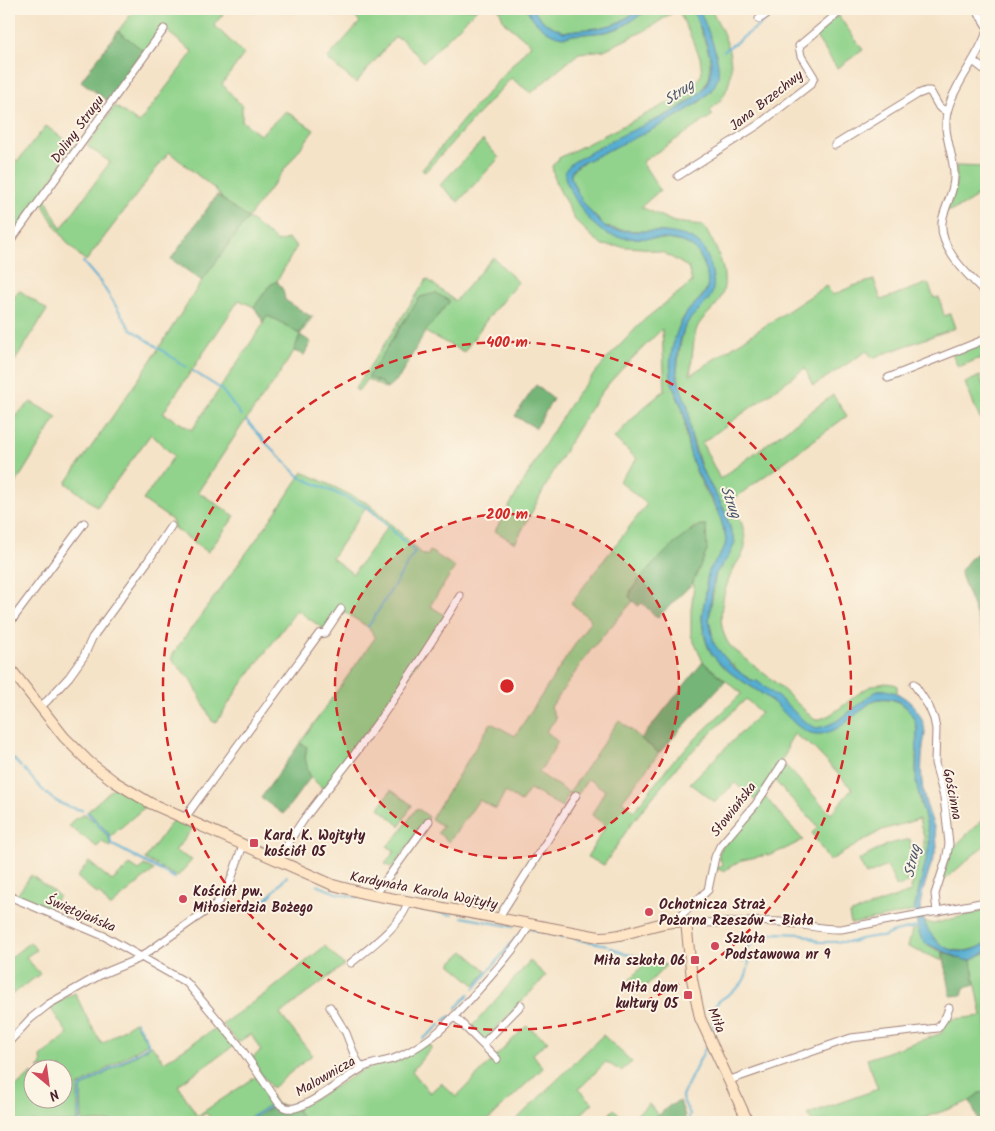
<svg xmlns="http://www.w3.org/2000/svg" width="995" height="1131" font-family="Kalam,sans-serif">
<rect width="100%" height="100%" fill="#fcf5e5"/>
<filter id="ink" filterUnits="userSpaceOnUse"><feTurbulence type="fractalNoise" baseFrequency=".02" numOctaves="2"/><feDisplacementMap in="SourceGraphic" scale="10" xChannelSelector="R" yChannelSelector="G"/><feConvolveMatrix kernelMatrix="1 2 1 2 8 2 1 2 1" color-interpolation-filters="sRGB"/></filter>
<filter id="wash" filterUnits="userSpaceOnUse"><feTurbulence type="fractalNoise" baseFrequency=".0096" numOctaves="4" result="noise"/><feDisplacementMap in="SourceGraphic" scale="20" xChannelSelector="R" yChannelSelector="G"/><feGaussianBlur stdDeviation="1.12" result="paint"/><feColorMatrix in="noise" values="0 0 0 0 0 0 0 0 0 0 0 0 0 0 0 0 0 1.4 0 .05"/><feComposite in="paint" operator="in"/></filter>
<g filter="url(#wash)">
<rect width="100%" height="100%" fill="#f5e3c8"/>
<path fill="#91d38c" stroke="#6e795c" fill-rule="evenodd" d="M135 9H227L214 25 244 54 222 84 242 106V121L260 135 286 111 314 130 248 218 278 242 288 239 297 246 277 281 270 285 254 307 239 300 163 413 192 430 264 323 263 321 267 316 277 320 299 334 310 316H313L300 335 294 351 276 379 243 424 198 492 235 516 208 552 174 528 172 520 143 500 174 456 151 434 97 507 66 483 142 374 202 281 247 218 223 200 216 190 169 152 86 261C66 245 54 225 42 203L45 198 61 229 110 162 87 146 115 106 139 123 193 52 169 33 165 26 144 51 118 31Z
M347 9H477L424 62 401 39 395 37 356 83 327 59 360 22Z
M499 9H527C534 23 555 42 572 35L606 32 622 27 649 9H693L710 56V77L700 93 676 110 612 141 575 161 566 169 565 175 566 181C576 197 586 222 604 232 631 247 687 226 702 258 720 298 693 295 680 324 675 336 673 350 671 364 670 375 672 387 677 397 679 402 682 406 683 411 685 419 685 429 686 437 689 452 695 470 702 484 711 502 724 517 726 539 726 549 719 554 716 562 713 569 708 576 706 583 706 586 707 587 706 590 706 599 702 608 702 616 702 628 705 643 711 653 726 675 754 686 773 702 784 711 793 721 804 730L840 726 874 700C897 694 917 710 917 734 918 743 916 752 916 761 916 772 917 784 919 795 921 811 931 827 929 844 927 866 918 889 914 911L851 924 849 914 910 892 919 859 924 853V837L919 819 882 830 829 861 812 833 818 827 775 781 785 765 831 814 852 789 814 748 794 734 788 744 786 753 756 801 735 783 715 802 690 783 761 713 746 699 680 763 631 824 604 865 587 857 606 826 592 815 605 790 588 779 576 797 569 793 562 807 530 789 521 802 505 792 496 809 479 800 449 842 438 833 443 826 431 819 491 723 515 736 591 620 571 603 647 504 619 481 637 459 614 438 642 409 665 390 662 329C641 350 619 370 601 393 569 438 542 494 515 543L495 531 547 441 576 395 606 360 644 320 692 282 688 267 664 253 642 248 601 245 575 220 555 181 552 166 559 158 668 103 688 91 702 74 700 57 678 9 646 30 604 50 579 53 531 93 511 78 425 172 422 170 464 119 531 44 504 22ZM701 525 707 551 692 584 694 585 691 611V635L703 662 740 692 741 694 673 761 634 811 622 801 659 753 619 720 569 793 539 773 558 742 546 731 556 719 551 707 590 651 633 601 629 597 631 590 638 581 693 528Z
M532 9H639C629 16 619 24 607 26 593 30 578 29 564 32L545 23Z
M699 9H710C726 33 739 66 725 93 722 100 715 105 710 111L713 115 642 162 660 190 641 207 674 222 703 225C716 245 733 278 719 301 713 311 701 318 697 328 693 337 692 364 690 375L826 286 833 295 853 286 874 280 881 300 928 283 934 298 939 297 944 316 950 314 955 328 872 358 867 351 813 386 805 368 702 443 720 479 833 395 847 416 732 500C738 514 746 529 745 545 745 553 739 559 735 566 723 589 713 625 731 647L776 683 815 720C845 716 862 674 897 685V694L885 690H878L837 721 829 726 816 729 804 721 757 681 751 680 743 675 719 652 714 644 709 619 716 573 722 566 735 542 724 509 702 470 690 431 688 407 681 392 677 371 680 346 684 328 691 318 709 299 713 282 704 251 696 241 678 235 665 232 620 230 606 227 583 204 571 178V174L575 168 581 164 609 148 659 125 701 101 711 91 718 78 708 34Z
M838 15 863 50 837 68 814 34Z
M46 126 76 148 72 151 66 148 62 152 67 158 13 235 9 232V151L17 162Z
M483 140 499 158 458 202 440 185Z
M956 166 986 167C986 196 971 203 947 212 954 195 957 185 956 166Z
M493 257 518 282 488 318 464 352 425 332 449 301 436 294 420 297 395 334 380 361 376 381 382 383 387 389 367 379 358 391 355 389 427 279 455 301Z
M19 290 47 310 9 370V304Z
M986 340V356L958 367 952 353Z
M980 376 986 393V417L980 419 965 383Z
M31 402 57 417 9 494V414L14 417Z
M303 472 369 504 407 539 420 553 427 556 430 551 455 567 430 606 446 616 405 681 325 790C309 777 302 769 307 747L300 743 375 638 368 627 340 609 325 630 297 610 238 689 216 723 212 721 192 681 171 659 174 652 264 529ZM366 507 388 526 353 574 332 558Z
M114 787 145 804 146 806 111 836 88 811Z
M391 790 412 805 400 826 379 808Z
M765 797 803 840 785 849 772 854 742 860 723 871 715 868 723 865 718 856 722 847Z
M417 808 429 817 392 868 385 864 395 851 387 846 398 835Z
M85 814 95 822 109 838 111 847 102 842 97 847 69 826 73 820Z
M986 816V844L940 884 952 849Z
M173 820 193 828 175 851 192 860 177 877 145 859Z
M910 839 912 853 907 871V883L897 887 887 866 866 875 859 860 889 844Z
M89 862 112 881 130 865 139 871 144 865 154 870 110 907 99 893 97 894 77 877Z
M31 875 59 896 50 908 47 909 16 897Z
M986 910V943C965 959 929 950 924 921L933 924Z
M918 929C921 943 931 947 943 952V961L908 947 912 930Z
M30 942 36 950 26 957 40 974 13 994 9 989V959Z
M325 946 344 965 280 1014 312 1055 272 1088 250 1059 261 1051 251 1034 238 1042 222 1024 272 989Z
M464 951 487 971 475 985 450 964Z
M986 952V1092L979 1093 970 1101 914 1122H812L808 1114 878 1089 867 1059 942 1033V1029L945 1020 982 1016 971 960Z
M530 961 546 976 483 1042 470 1029Z
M646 962 666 965 641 992 628 982Z
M75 993 88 1020 102 1044 134 1022 148 1043 78 1087V1122H9V1093L32 1073V1098H62V1068H38L42 1065 41 1057 68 1034 49 1006Z
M219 1026 235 1045 178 1085 197 1116 257 1076 275 1102 242 1122H214L206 1113 192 1122H82L81 1088 147 1048 151 1044 164 1062Z
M526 1026 548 1041 533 1054 543 1068 486 1122H304L297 1109 361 1071 427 1042 432 1047 412 1071 430 1093 441 1083 456 1097Z
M603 1035 632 1062 621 1071 606 1062 579 1089 593 1103 573 1122H554L550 1118 545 1122H514Z
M649 1104 658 1115 651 1122H628Z
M614 1109 627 1122H601Z"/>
<path fill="#74b578" stroke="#5f6a52" d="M118 31 144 51 109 102 81 81Z
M217 195 248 218 202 281 171 259Z
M277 281 283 290 285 300 310 316 299 334 277 320 267 316 263 321 254 307 270 285Z
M436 293 450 301 425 332 399 378 387 389 382 383 368 377 420 297Z
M300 335 311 342 304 355 294 351Z
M536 385 553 399 536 428 515 416Z
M701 525H706L707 551 692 584 657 618 642 603 638 606 629 597C633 580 684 532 701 525Z
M986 546V641L960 572 969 560Z
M703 662 725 681 659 753 641 739Z
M300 743 307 747 305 757 310 778 283 814 261 798Z
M943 952 961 959 971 960 975 985 964 988 962 995 951 996Z
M986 1092V1122H979L970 1101 979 1093Z
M680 1101 685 1116 684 1122H651L669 1106Z
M277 1104 297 1109 304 1122H246Z"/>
<path fill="#54add1" stroke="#4f667e" d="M527 9H532L545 23 564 32C583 28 603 30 622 21 634 15 634 9 649 9L622 27 605 32 572 35C556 43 533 23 527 9Z
M693 9H699L700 11C707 29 721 58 718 76 714 108 622 142 595 157 587 161 573 165 571 174 570 180 577 190 579 195 583 203 598 222 606 227 611 231 621 230 628 231 650 232 693 228 705 251 711 263 718 287 709 299 702 309 691 315 685 327 679 339 678 355 677 368 676 382 684 394 688 408 690 415 689 423 690 430 692 443 697 458 702 470 708 484 718 496 724 510 728 520 731 532 735 542L729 556 716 573 713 585 709 619 714 644 731 665 743 675 751 680 757 681 783 701 804 721 816 728C841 725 858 703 878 690 901 688 924 710 925 733 925 738 923 743 923 748 921 763 921 777 923 791 926 811 937 826 937 847 931 866 922 889 920 907 920 911 922 915 923 918 932 947 960 962 986 943V952L971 960H964L927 944 922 940 919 933 914 911 930 843 928 830 916 783 917 728C911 706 897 694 874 700 858 711 837 736 816 734 799 733 786 713 774 703 755 686 727 676 712 654 706 644 703 630 702 618 702 610 705 601 706 592 707 585 706 578 709 571 715 558 729 551 725 534 722 526 721 517 717 509 708 491 697 476 691 457 686 442 687 425 683 410 679 398 672 388 671 375 668 354 676 327 689 310 694 304 703 298 706 291 710 282 706 268 702 260 688 225 632 247 605 233 592 226 581 209 574 197 571 190 564 180 565 173 567 164 577 160 584 156 600 147 615 138 631 131 656 119 710 102 711 69 712 49 699 27 693 9Z"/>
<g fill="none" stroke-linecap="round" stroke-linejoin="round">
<path stroke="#54add1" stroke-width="2" d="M724 51 782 9
M83 262 101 283 130 328 186 367
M193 371 221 389 241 415
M247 421 268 445 300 477 369 508 415 552 368 627
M9 754 21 767
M24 769C43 791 52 805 82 810
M87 812 110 837 111 844 175 878
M317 885 336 893 358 898
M365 899 391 904
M397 905 404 906
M411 907 452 915
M259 908 287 876
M462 917 514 927
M531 929 544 932
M549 933 564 937
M575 939 607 945
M610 947 625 954 648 958
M742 961 750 959
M474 989 520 933
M456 1008 469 994
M444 1021 450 1016
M711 1033 713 1026 711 1009C715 1007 716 1004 719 1001 728 994 740 989 745 978 748 972 748 965 750 959L746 953 747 948 761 936 777 933 803 934 819 942H852L860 939 878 936 883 937 891 933 920 926
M423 1039 440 1025
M707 1047 742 1122
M364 1063 373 1060
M330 1084 357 1067
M288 1105 302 1102 324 1088
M79 1122C81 1112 78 1094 81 1087L148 1046V1042L136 1022
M244 1122 275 1103
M688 1122 690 1115 682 1098V1096L707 1045"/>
</g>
</g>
<g filter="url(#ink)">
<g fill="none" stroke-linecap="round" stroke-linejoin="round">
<defs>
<path id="street" d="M976 9 986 25
M759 19 774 9
M986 34C977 60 955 83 948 109 941 131 953 151 954 173 955 189 947 202 943 217 935 246 968 275 986 293
M973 61 986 71
M835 145 918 94 926 91H930L939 107 947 112
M678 176 758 125 811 84 814 77 801 56 799 46 843 9
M9 243 164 29
M888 378 986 339
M9 624 84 523
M914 684 929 707 934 719 936 729 935 763 944 797 949 844 946 860 935 894 937 912
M40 707 47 701 69 677 84 656 92 638 148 561 171 526
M184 819 319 634 325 633 341 609
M279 861C297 822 328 790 354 755 392 704 427 650 460 596
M375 895 429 821
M9 896 104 936 187 983 238 1044 278 1102C283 1108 287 1109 295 1108 315 1103 344 1078 364 1067 373 1063 383 1062 393 1059 407 1054 421 1045 433 1036 450 1023 525 941 529 924
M500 918 502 912 576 795
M679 921V917L708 890 715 857 720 846 756 804 783 763
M686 922C717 925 748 920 780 922 800 923 820 930 841 929L986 902
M351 963C368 949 404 923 408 901
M330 1007 346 1033 356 1059 362 1068
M454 1016 497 1059
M9 1042 30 1019 49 1004 102 974 138 959 216 904 227 891 243 845
M483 1044 521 1005
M730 1080 851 1038 938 1028 946 1016 949 1008"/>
<path id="secondary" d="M9 667 64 737 89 762 115 782 150 803 333 885 363 893 599 937C629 938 656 919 686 922L692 979 700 1018 748 1122"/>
</defs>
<use href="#street" stroke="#a0817a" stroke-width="9"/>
<use href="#secondary" stroke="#a0817a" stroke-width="12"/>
<use href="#street" stroke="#fff" stroke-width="7"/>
<use href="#secondary" stroke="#fde5c5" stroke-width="10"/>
</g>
</g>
<circle cx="507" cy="686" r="172" fill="#d62828" fill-opacity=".12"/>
<g fill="none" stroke="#d62828" stroke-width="2.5" stroke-dasharray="9 6">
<circle cx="507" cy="686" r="172"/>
<circle cx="507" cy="686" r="344"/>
</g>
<g fill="#d1495b" stroke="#fcf5e5" stroke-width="2">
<rect x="249" y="838" width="10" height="10" rx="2.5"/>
<circle cx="183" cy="899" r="5"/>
<circle cx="649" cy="912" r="5"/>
<circle cx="715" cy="946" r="5"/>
<rect x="690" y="955" width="10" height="10" rx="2.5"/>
<rect x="683" y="990" width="10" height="10" rx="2.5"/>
</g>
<g text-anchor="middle" stroke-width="4" stroke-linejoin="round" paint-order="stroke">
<g font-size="14" fill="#4a1f2b" stroke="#fcf5e5">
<text transform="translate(766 100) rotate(-38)" y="5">Jana Brzechwy</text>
<text transform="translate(77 129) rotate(-54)" y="5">Doliny Strugu</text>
<text transform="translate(953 794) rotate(79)" y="5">Gościnna</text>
<text transform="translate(733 809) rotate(-52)" y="5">Słowiańska</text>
<text transform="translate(424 890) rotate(11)" y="5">Kardynała Karola Wojtyły</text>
<text transform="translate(81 913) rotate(23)" y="5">Świętojańska</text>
<text transform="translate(717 1020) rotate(68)" y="5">Miła</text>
<text transform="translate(325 1076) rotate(-30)" y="5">Malownicza</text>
</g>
<g font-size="14" font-weight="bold" fill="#4a1f2b" stroke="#fcf5e5" text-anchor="start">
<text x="264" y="840">Kard. K. Wojtyły<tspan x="264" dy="16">kościół 05</tspan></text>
<text x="193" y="896">Kościół pw.<tspan x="193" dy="16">Miłosierdzia Bożego</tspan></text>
<text x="659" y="909">Ochotnicza Straż<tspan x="659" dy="16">Pożarna Rzeszów - Biała</tspan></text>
<text x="725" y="943">Szkoła<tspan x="725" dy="16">Podstawowa nr 9</tspan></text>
<text x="685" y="965" text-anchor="end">Miła szkoła 06</text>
<text x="678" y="992" text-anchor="end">Miła dom<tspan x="678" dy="16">kultury 05</tspan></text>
</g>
<g font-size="15" font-style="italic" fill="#4e586d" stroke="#fcf5e5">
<text transform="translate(679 92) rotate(-34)" y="5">Strug</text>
<text transform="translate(731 502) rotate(69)" y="5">Strug</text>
<text transform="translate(912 861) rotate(-78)" y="5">Strug</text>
</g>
</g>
<circle cx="507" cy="686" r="8" fill="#d62828" stroke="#fcf5e5" stroke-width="2.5"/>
<g font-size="15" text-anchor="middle" font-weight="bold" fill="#d62828" stroke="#fcf5e5" stroke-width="4" stroke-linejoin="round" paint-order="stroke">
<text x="507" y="347">400 m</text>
<text x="507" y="519">200 m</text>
</g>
<rect width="995" height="1131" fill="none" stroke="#fcf5e5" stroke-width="30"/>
<g transform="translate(48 1084) rotate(151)"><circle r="24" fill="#fcf5e5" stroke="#b59f9b"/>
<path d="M0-4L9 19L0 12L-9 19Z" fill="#d1495b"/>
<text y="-8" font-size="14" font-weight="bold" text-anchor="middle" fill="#4a1f2b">N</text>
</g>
</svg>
